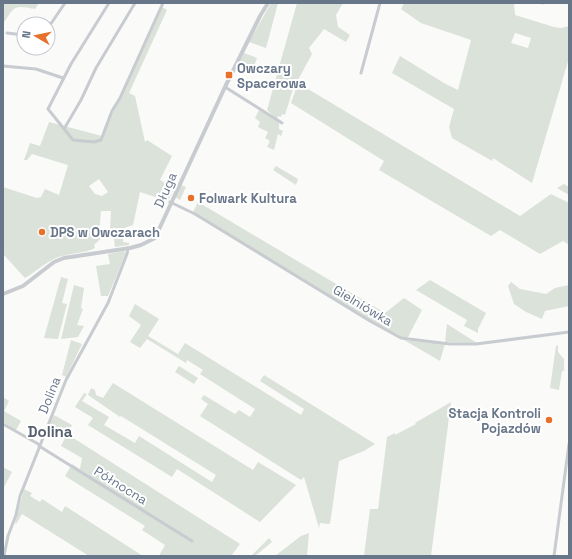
<svg xmlns="http://www.w3.org/2000/svg" width="572" height="559" font-family="'Space Grotesk',sans-serif">
<rect width="100%" height="100%" fill="#fafaf8"/>
<path fill="#dbe2d9" fill-rule="evenodd" d="M3 3H39L35 9C13 5 15 6 3 24Z
M271 3H278L266 48 249 42Z
M297 3H343L336 15 338 27 350 35 346 42 324 29 309 48 312 54 293 89 285 115 282 114 281 117 278 116 277 119 267 110Z
M404 3H514L515 15 554 27 561 28 569 26V58L532 183 493 158 492 161 452 138 449 127 454 109 392 73 400 56 444 83 458 90 471 40 421 23 401 9ZM515 33 531 38 528 48 511 43Z
M162 7 167 10 129 93 135 96 145 142 147 140 172 156 160 180 174 188 168 201 140 192 133 225 124 228 123 242 129 243V245L115 247 113 231H110L111 211H101L99 233H107L94 245 95 248C85 253 73 253 62 256 49 259 37 271 25 278L3 254 4 230 3 229V187L37 198 41 197 45 189 59 195 68 165 32 154 27 160H24L30 143 40 146 49 122 102 136ZM99 179 108 192 102 196 95 194 89 186Z
M244 53 257 58 251 74 237 68Z
M298 83 520 216 551 194 569 203V245L563 241 540 254 500 230 491 236 379 170 384 161 291 103Z
M259 110 279 122V129L283 131 281 136 278 134 274 150 267 147 270 141 265 138 268 132 258 127 260 122 255 118Z
M276 166 298 179 296 185 273 170Z
M564 184 569 187V195L557 188Z
M181 185 186 187 180 200 175 197Z
M198 202 385 313 404 298 422 310 408 337H402L373 322 193 212Z
M124 251 126 253 108 296H101L96 266 110 264 108 254Z
M61 277 68 279 62 303 67 304 58 339 44 338Z
M430 280 486 313 478 329V333L464 326 467 320 416 290Z
M511 282 520 289 546 294 555 288 569 285V306L545 311 542 319 526 312 514 304 508 286Z
M74 285 84 288 81 308 83 309 77 325 84 326 78 337 61 339Z
M135 304 159 319 148 336 178 354 185 343 301 415 304 409 260 381 264 375 375 444 364 451 339 461 330 524 320 523 319 528 304 477 301 480 200 416 208 404 201 399 204 395 235 414 239 410 250 417 255 409 200 374 203 370 187 360 186 363 147 339 140 348 130 342 141 325 129 316Z
M447 324 477 343 445 342Z
M71 340 82 344 66 377 62 375Z
M404 340 445 344 440 361Z
M558 345V352L564 359V371H562L559 390 550 388 556 346Z
M179 366 198 378 194 384 175 372Z
M113 383 253 470 258 462 296 485 260 522 177 469 172 477 88 425 93 418 75 407 84 393 87 394 82 401 109 417 104 425 135 443 139 436 212 482 216 475 121 416 120 417 88 395 91 388 95 390 96 395 103 398Z
M3 397 9 401 4 411 21 421 16 430 3 422Z
M451 402 431 556H364L370 509H378L387 437 395 433V435L416 424 415 423Z
M54 415 72 425 67 434 240 544 231 556H159L165 545 142 530 145 526 65 476 72 464 80 469 82 458 61 446 67 434 50 423Z
M3 467 12 472 3 489Z
M24 489 32 493 30 496 40 502 42 499 62 512 65 506 143 556H89L22 514 16 524 15 523Z
M309 533 307 556H275L301 536Z
M269 538 272 542 255 556H251Z"/>
<g fill="none" stroke-linecap="round" stroke-linejoin="round">
<path stroke="#c1cacf" stroke-width="1" d="M542 4 547 3"/>
<path stroke="#c8cbcf" stroke-width="3" d="M109 3 71 64 48 109 73 140 94 142 101 140 112 111 120 98 163 3
M48 28 65 3
M7 33 24 35
M3 66 36 69 63 78
M361 73 380 3
M225 87 282 123
M64 129 81 100 96 68 135 3
M170 202 195 214 370 321 401 338 450 344H476L569 332
M3 424 40 445
M39 446 192 541
M4 556 8 536 16 515 20 496 66 380 108 303 127 254 128 248
M554 556 569 444"/>
<path stroke="#c8cbcf" stroke-width="4" d="M3 294 23 286 54 262 64 258 130 248 141 245 155 238 225 87 260 16 268 3"/>
</g>
<g fill="#e7702b" stroke="#fff" stroke-width="1.5">
<rect x="225" y="71" width="8" height="8" rx="2"/>
<circle cx="191" cy="198" r="4"/>
<circle cx="42" cy="232" r="4"/>
<circle cx="549" cy="420" r="4"/>
</g>
<g text-anchor="middle" stroke-width="4" stroke-linejoin="round" paint-order="stroke">
<g font-size="13" font-weight="bold" fill="#687689" stroke="#fff" text-anchor="start">
<text x="237" y="73">Owczary<tspan x="237" dy="15">Spacerowa</tspan></text>
<text x="199" y="203">Folwark Kultura</text>
<text x="50" y="237">DPS w Owczarach</text>
<text x="541" y="418" text-anchor="end">Stacja Kontroli<tspan x="541" dy="15">Pojazdów</tspan></text>
</g>
<g font-size="13" fill="#687689" stroke="#fff">
<text transform="translate(165 190) rotate(-66)" y="5">Długa</text>
<text transform="translate(363 305) rotate(31)" y="5">Gielniówka</text>
<text transform="translate(49 395) rotate(-68)" y="5">Dolina</text>
<text transform="translate(121 485) rotate(32)" y="5">Północna</text>
</g>
<g font-size="15" font-weight="bold" fill="#56606e" stroke="#fff">
<text x="50" y="437">Dolina</text>
</g>
</g>
<rect width="572" height="559" fill="none" stroke="#687689" stroke-width="8"/>
<g transform="translate(36 36) rotate(279)"><circle r="19" fill="#ffffff" stroke="#c3c8d0"/>
<path d="M0-3L7 15L0 10L-7 15Z" fill="#e7702b"/>
<text y="-6" font-size="11" font-weight="bold" text-anchor="middle" fill="#687689">N</text>
</g>
</svg>
